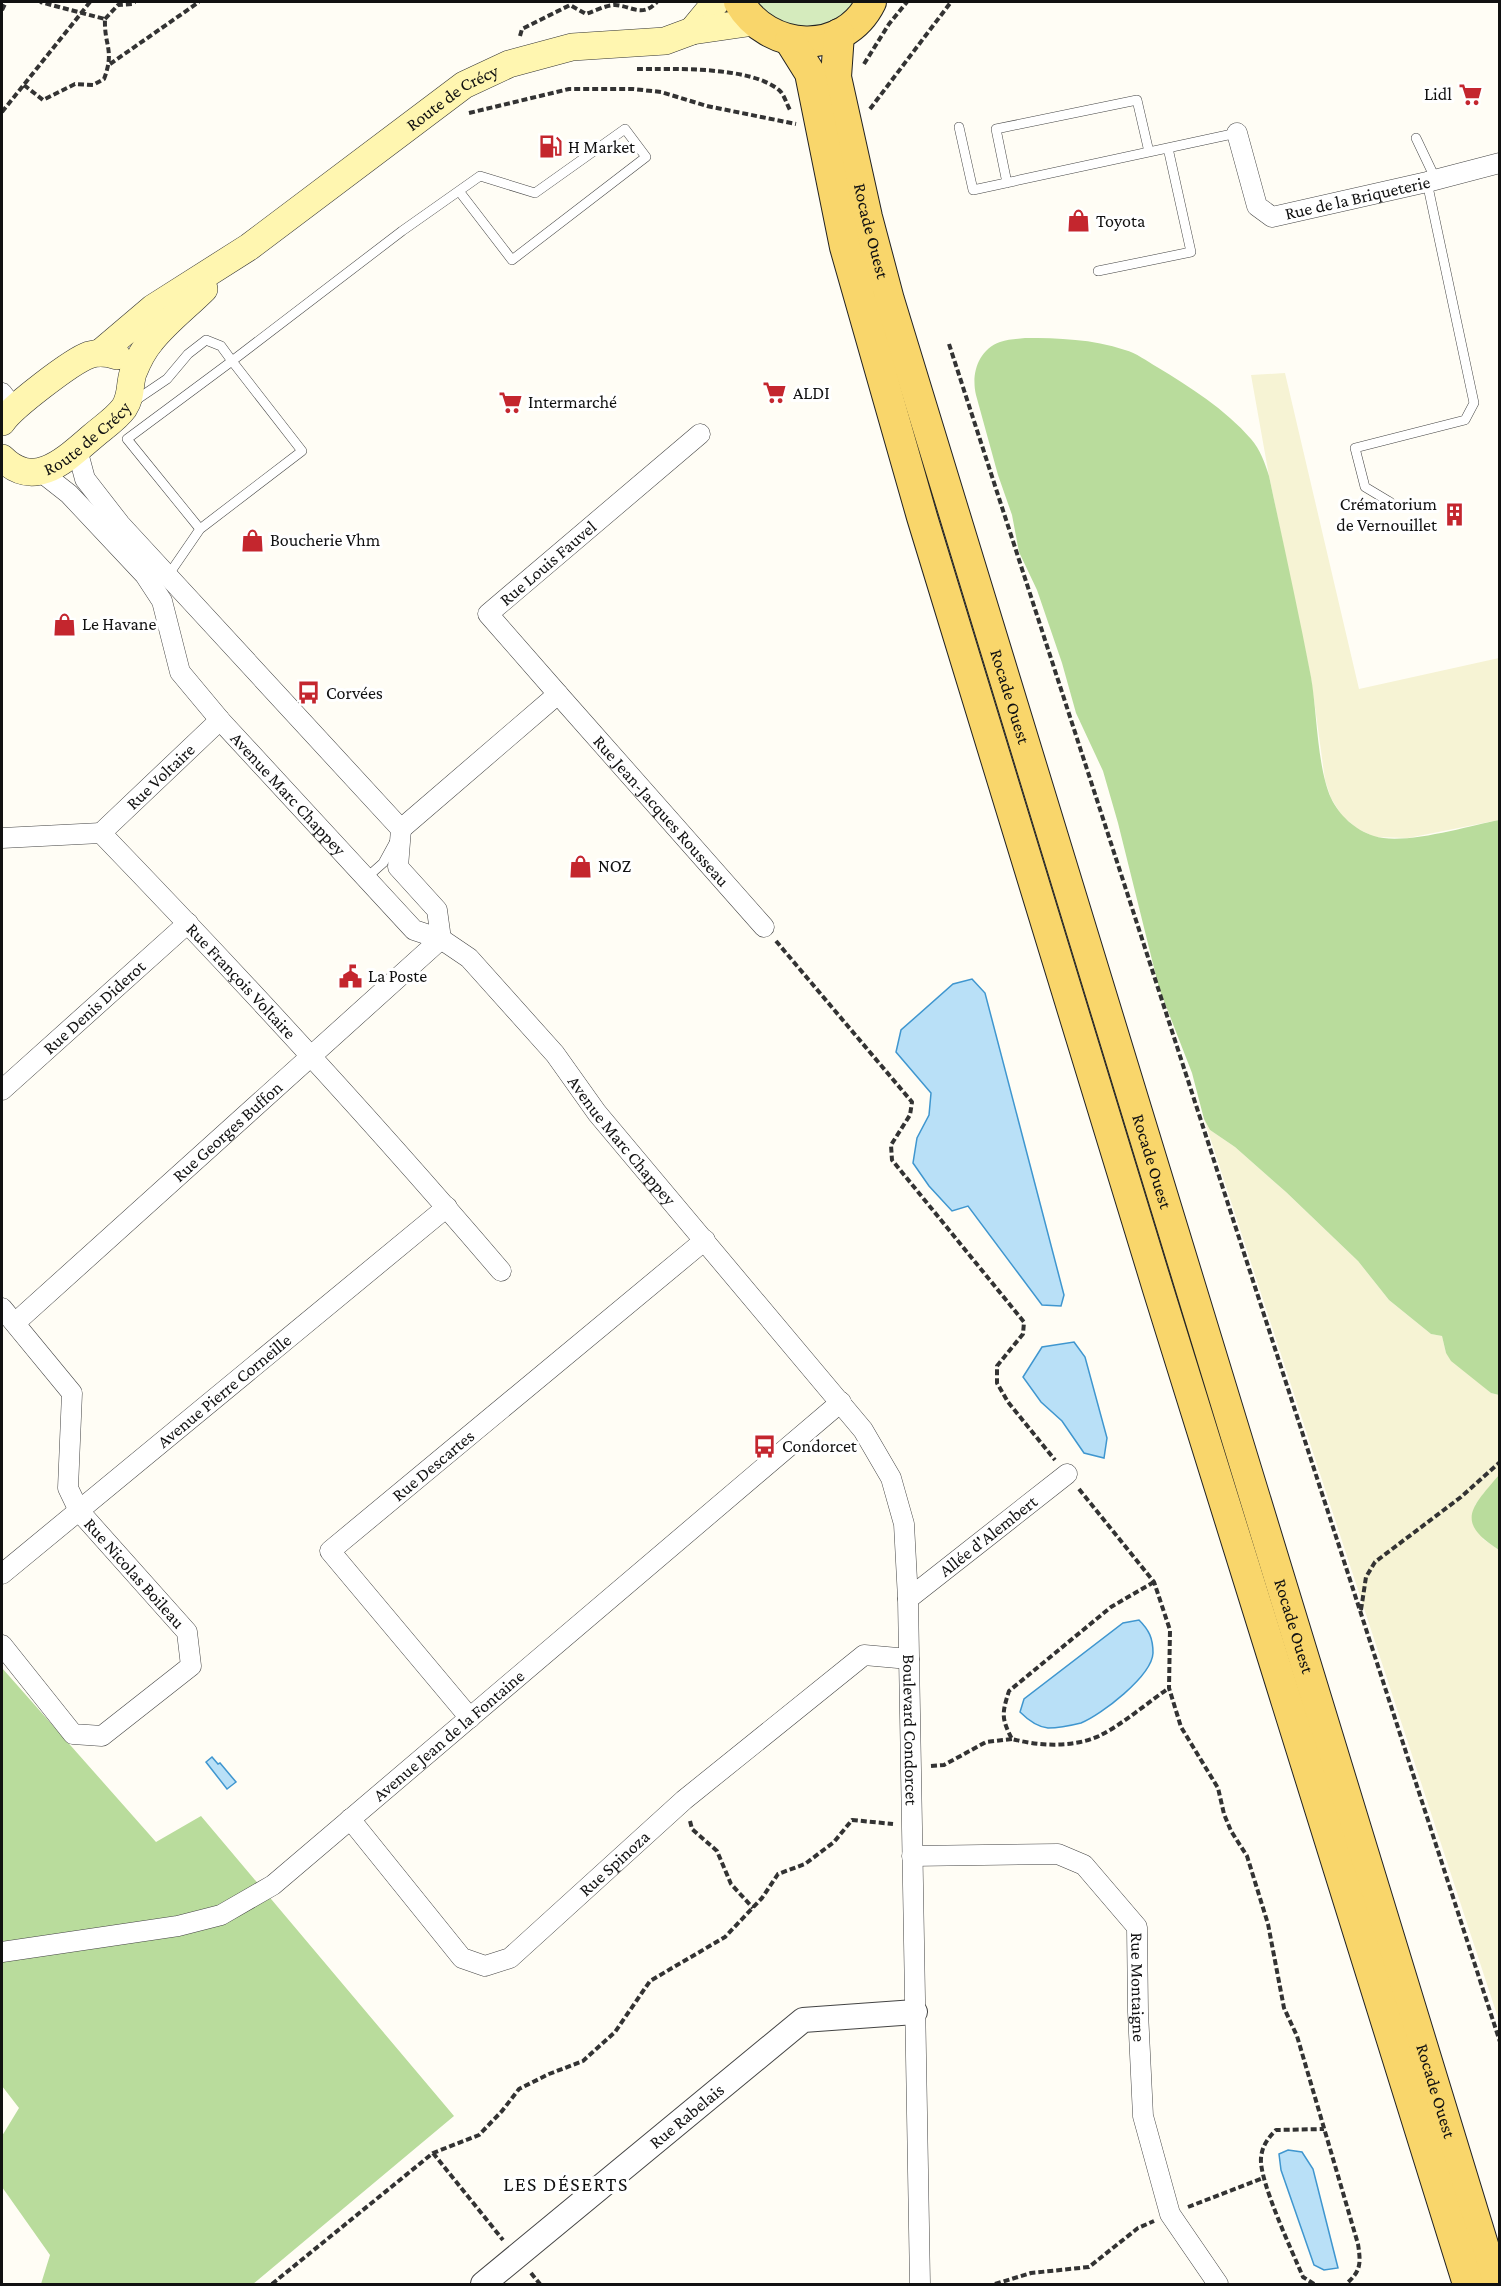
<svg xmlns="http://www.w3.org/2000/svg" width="1501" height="2286" font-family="'Crimson Pro',serif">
<rect width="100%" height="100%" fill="#fffdf5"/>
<path fill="#f6f3d4" d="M1285 373 1359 689 1499 658V820L1408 838 1375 837 1358 829 1342 816 1331 798 1325 780 1311 678 1269 476 1251 375Z
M1204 1119 1210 1130 1235 1147 1286 1192 1358 1261 1389 1300 1431 1334 1442 1336 1446 1353 1491 1393 1499 1395V1475L1475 1505 1483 1539 1499 1550V2021Z"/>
<path fill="#d5ebbd" d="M750 2H855L851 8 836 21 817 29 776 24Z"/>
<path fill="#b9dc9c" d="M1025 338C1059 338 1092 339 1125 350 1136 353 1147 361 1157 367 1190 387 1225 409 1251 439 1260 449 1265 463 1269 476 1283 542 1298 609 1311 677 1317 711 1317 767 1331 798 1339 815 1355 830 1374 836 1403 846 1468 826 1499 820V1395L1491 1393 1451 1361 1446 1353 1442 1336 1431 1334 1389 1300 1358 1261 1286 1192 1235 1147 1210 1130 1204 1119 1192 1073 1159 988 1118 823 1103 771 1076 713 1062 663 1037 590 1019 552 1012 515 998 475 976 395C971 374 978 350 1000 342 1008 339 1017 339 1025 338Z
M1499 1475V1550C1455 1522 1471 1508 1499 1475Z
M2 1668 156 1842 201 1816 454 2116 253 2284H41L50 2255 2 2187V2136L19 2108 2 2086Z"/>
<path fill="#b9e0f7" stroke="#3f96cf" stroke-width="1.5" d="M972 979 985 993 1064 1295 1061 1306 1042 1305 968 1206 952 1211 929 1186 913 1163 917 1138 929 1115 931 1093 896 1052 901 1030 953 984Z
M1074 1342 1085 1357 1107 1438 1104 1458 1084 1453 1062 1421 1041 1402 1023 1377 1042 1347Z
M1139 1620C1149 1630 1153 1638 1153 1653 1152 1676 1101 1715 1081 1723 1073 1725 1057 1728 1048 1728 1038 1727 1027 1719 1020 1712L1024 1699 1123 1623Z
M212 1757 218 1764 220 1763 236 1782 227 1789 206 1762Z
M1288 2150 1302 2152 1313 2169 1338 2268 1324 2270 1314 2265 1281 2170 1279 2154Z"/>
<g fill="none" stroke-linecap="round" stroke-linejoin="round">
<defs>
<path id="service" d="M959 127 973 190 1237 133
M1416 138 1436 180
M1007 183 996 129 1137 100 1149 152
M1098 271 1191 252 1168 148
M133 402 167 379 188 354 206 340 221 346 232 361 127 439 200 529
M1390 502 1365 487 1355 448 1465 420 1474 403 1427 182
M167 577 200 529 302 451 232 361 402 231 480 176 535 193 625 129 646 157 512 260 459 191
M365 879 383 863 395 841"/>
<g id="minor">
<path id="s1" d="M1237 133 1257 206 1272 217 1427 182 1500 163"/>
<path d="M2 393 14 409"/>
<path d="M77 449 85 479 120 524 401 829 398 867 437 910 441 939"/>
<path id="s2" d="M41 472 69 494 145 575 162 601 180 672 220 720 414 930 441 939 469 958 555 1054 597 1113 863 1430 891 1478 904 1524 908 1599 920 2284"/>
<path id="s3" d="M558 694 764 927"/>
<path id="s4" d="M401 829 558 694 488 614 700 434"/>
<path id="s5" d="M101 833 220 720"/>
<path id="s6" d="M2 838 101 833C238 975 373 1121 501 1271"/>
<path id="s7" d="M2 1090 188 923"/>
<path id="s8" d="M2 1308 72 1393 68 1488 79 1511 187 1632 191 1666 102 1736 73 1734 2 1645"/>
<path id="s9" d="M15 1323 441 939"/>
<path id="s10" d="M2 1574 447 1207"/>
<path id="s11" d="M908 1599 1067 1474"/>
<path id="s12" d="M470 1718 330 1551 705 1240"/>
<path id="s13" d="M350 1819 462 1958 485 1966 510 1958 684 1800 864 1655 909 1659"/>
<path id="s14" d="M912 1856 1058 1854 1084 1865 1137 1927 1138 2012 1143 2116 1170 2214 1218 2284"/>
<path id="s15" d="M2 1952 178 1926 221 1915 273 1885 841 1402"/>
</g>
<g id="tertiary">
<path id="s16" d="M483 2284 803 2020 915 2012"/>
</g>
<g id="secondary">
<path d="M692 31 716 2"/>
<path id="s17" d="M100 353 153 308 249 247 464 85 509 64 572 47 665 41 692 31 754 22"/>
<path d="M2 422C12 407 72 361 89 355 98 352 108 353 117 356"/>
<path id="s18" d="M2 458C35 491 66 459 93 436 102 428 116 419 124 408 132 396 129 386 133 373 137 363 144 349 151 341 166 322 187 306 204 289"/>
</g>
<g id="primary">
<path d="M739 2C768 52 844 57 871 2"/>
<path id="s19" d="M839 34 836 77 867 217 889 300 1495 2284"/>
<path d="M790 41 810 73 845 247 922 517 1158 1289 1468 2284"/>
</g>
</defs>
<use href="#service" stroke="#444" stroke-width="10"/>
<use href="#minor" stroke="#444" stroke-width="21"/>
<use href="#tertiary" stroke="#444" stroke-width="26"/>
<use href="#secondary" stroke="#333" stroke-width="28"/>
<use href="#primary" stroke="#222" stroke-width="32"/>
<path stroke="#333" stroke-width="4" stroke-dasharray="6 3" stroke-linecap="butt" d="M2 10 6 2
M105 19 118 5 132 4 135 2
M520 36 522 29 570 5 586 14C595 11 606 5 615 5 632 6 642 18 657 2
M110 64 199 2
M864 64 889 24 907 2
M637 69C673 69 750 66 779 90 784 94 787 105 790 110
M24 85 43 100 75 84 93 85 104 79C115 50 104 46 105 19L40 2
M870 109 951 2
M2 112 90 2
M469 113 569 89H633L661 92 707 106 796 124
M949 344 1500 2042
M776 941 912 1102 910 1115 891 1145 892 1160 1024 1322 1023 1334 997 1366V1383L1008 1402 1055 1460
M1079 1489 1154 1582 1170 1630 1169 1688 1181 1727 1218 1788 1224 1814 1231 1831 1247 1856 1268 1924 1284 2008 1297 2036 1358 2244C1361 2264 1361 2271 1346 2284
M1154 1582 1111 1607 1009 1691C1002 1713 1001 1718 1012 1739 1038 1746 1073 1748 1099 1736 1123 1724 1147 1703 1169 1688
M1361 1610 1366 1577 1375 1562 1461 1497 1500 1462
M931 1766 944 1765 986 1742 1012 1739
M690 1821 692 1829 717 1851 731 1884 753 1908
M433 2153 503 2240
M1188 2207 1263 2178
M531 2273 540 2284
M272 2284 433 2153 479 2135 502 2111 519 2089 549 2074 583 2061 615 2032 650 1981 725 1937 762 1898 778 1874 805 1864 834 1842 852 1820 893 1824
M995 2284 1031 2273 1089 2267 1138 2228 1154 2221
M1314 2284 1303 2277C1293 2253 1259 2181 1261 2158 1262 2146 1268 2138 1276 2130L1324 2129"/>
<use href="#service" stroke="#fff" stroke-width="9"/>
<use href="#minor" stroke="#fff" stroke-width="20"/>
<use href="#tertiary" stroke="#fff" stroke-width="24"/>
<use href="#secondary" stroke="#fff6b0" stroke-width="27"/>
<use href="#primary" stroke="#f9d66b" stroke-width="30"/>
</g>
<defs>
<symbol id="supermarket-bare" viewBox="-9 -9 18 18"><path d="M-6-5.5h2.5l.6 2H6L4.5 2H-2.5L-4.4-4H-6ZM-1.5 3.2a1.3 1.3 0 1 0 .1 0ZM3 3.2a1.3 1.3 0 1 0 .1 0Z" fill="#c4262e" stroke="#fff" stroke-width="2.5" paint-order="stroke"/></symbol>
<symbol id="fuel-bare" viewBox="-9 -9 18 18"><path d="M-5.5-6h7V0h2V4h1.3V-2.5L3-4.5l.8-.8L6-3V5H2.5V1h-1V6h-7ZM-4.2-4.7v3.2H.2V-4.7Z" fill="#c4262e" stroke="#fff" stroke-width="2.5" paint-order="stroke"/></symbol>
<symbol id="shop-bare" viewBox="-9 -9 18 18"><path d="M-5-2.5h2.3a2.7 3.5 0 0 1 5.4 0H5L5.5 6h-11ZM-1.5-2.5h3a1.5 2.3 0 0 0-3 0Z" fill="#c4262e" stroke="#fff" stroke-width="2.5" paint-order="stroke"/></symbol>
<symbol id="building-bare" viewBox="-9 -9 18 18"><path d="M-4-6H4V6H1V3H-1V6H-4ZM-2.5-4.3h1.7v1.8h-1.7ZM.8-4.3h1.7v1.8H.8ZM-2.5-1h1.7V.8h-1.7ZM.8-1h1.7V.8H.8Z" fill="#c4262e" stroke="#fff" stroke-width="2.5" paint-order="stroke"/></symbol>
<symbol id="bus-bare" viewBox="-9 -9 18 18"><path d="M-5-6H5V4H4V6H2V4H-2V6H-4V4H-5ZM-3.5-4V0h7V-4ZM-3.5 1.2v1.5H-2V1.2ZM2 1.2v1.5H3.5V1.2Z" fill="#c4262e" stroke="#fff" stroke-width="2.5" paint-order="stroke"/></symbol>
<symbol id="civic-bare" viewBox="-9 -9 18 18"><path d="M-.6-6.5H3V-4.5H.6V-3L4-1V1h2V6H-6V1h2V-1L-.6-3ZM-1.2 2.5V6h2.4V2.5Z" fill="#c4262e" stroke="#fff" stroke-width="2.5" paint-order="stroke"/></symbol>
</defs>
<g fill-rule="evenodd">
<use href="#supermarket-bare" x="1454" y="78" width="33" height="33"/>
<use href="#fuel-bare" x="534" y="130" width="33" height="33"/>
<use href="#shop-bare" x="1062" y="204" width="33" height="33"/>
<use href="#supermarket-bare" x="758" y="376" width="33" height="33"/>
<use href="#supermarket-bare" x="494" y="386" width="33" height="33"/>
<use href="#building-bare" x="1438" y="498" width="33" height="33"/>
<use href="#shop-bare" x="236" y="524" width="33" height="33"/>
<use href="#shop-bare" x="48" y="608" width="33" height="33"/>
<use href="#bus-bare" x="292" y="676" width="33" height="33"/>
<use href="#shop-bare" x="564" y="850" width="33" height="33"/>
<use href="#civic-bare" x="334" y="960" width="33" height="33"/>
<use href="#bus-bare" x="748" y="1430" width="33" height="33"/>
</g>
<g text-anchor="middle" stroke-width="6" stroke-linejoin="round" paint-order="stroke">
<g font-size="18" fill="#111" stroke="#fff" text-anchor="start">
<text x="1452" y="100" text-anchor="end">Lidl</text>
<text x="568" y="153">H Market</text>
<text x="1096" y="227">Toyota</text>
<text x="793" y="399">ALDI</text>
<text x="528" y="408">Intermarché</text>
<text x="1437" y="510" text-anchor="end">Crématorium<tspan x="1437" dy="21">de Vernouillet</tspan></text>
<text x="270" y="546">Boucherie Vhm</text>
<text x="82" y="630">Le Havane</text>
<text x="326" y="699">Corvées</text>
<text x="598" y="872">NOZ</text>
<text x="368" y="982">La Poste</text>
<text x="782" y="1452">Condorcet</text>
</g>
<g font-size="18" fill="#111" stroke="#fff">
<text dy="6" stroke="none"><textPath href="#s17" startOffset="436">Route de Crécy</textPath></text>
<text dy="6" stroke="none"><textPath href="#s1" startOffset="182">Rue de la Briqueterie</textPath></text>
<text dy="6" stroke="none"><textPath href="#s19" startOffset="201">Rocade Ouest</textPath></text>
<text dy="6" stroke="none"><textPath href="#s18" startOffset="100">Route de Crécy</textPath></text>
<text dy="6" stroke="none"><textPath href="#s4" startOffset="392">Rue Louis Fauvel</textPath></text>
<text dy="6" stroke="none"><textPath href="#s19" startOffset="687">Rocade Ouest</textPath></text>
<text dy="6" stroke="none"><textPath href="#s5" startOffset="82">Rue Voltaire</textPath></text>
<text dy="6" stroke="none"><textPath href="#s2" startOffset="414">Avenue Marc Chappey</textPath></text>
<text dy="6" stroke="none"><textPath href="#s3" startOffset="156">Rue Jean-Jacques Rousseau</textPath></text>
<text dy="6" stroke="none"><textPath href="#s6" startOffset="303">Rue François Voltaire</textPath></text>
<text dy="6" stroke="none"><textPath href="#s7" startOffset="124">Rue Denis Diderot</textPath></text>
<text dy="6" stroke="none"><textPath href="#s9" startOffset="286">Rue Georges Buffon</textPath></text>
<text dy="6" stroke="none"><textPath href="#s2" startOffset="900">Avenue Marc Chappey</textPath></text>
<text dy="6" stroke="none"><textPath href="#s19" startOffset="1173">Rocade Ouest</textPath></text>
<text dy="6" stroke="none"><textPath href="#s10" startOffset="288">Avenue Pierre Corneille</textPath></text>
<text dy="6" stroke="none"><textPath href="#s12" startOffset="352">Rue Descartes</textPath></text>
<text dy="6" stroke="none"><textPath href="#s11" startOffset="102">Allée d'Alembert</textPath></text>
<text dy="6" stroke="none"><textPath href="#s8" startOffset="314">Rue Nicolas Boileau</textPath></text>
<text dy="6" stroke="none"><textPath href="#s19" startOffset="1659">Rocade Ouest</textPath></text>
<text dy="6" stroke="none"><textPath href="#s2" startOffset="1586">Boulevard Condorcet</textPath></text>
<text dy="6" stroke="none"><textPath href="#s15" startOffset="513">Avenue Jean de la Fontaine</textPath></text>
<text dy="6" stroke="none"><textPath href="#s13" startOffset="370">Rue Spinoza</textPath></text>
<text dy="6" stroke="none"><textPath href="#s14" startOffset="316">Rue Montaigne</textPath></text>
<text dy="6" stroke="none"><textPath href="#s19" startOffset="2145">Rocade Ouest</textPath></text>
<text dy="6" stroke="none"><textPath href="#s16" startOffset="264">Rue Rabelais</textPath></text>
</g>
<g font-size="20" letter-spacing="1.5" fill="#111" stroke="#fff">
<text x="566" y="2191">LES DÉSERTS</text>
</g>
</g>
<rect width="1501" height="2286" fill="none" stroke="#111111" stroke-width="6"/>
</svg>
